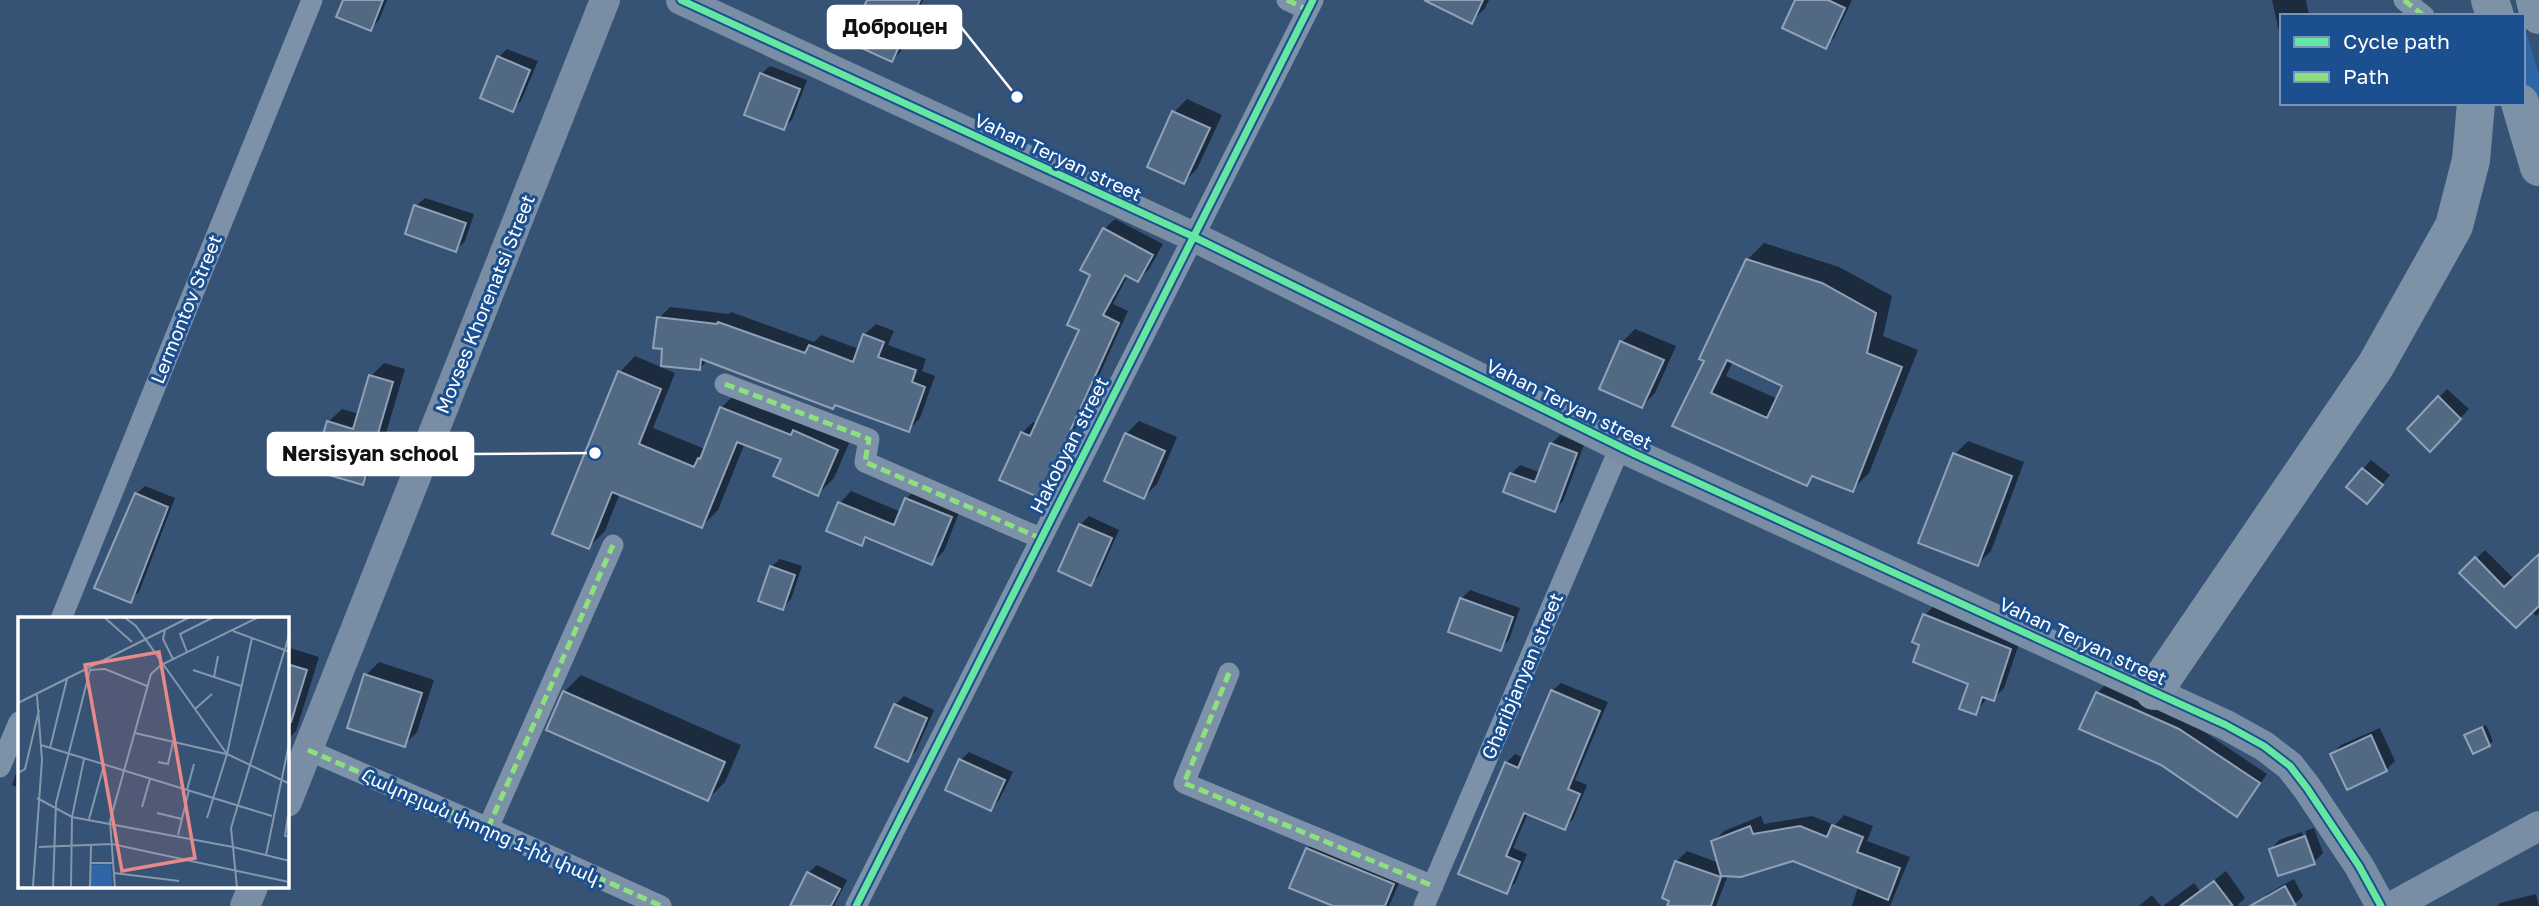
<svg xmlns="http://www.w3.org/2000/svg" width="2539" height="906" font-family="'Golos Text','Noto Sans Armenian',sans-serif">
<rect width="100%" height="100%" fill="#365274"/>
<path fill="#2f66a5" d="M2523 21 2539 75V142L2523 87Z"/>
<path fill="#0007" fill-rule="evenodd" d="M345 0H387L379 20 371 29Z
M869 0H923L901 51 892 60Z
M1427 0H1489L1485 8 1472 21Z
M1797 0H1852L1834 38 1825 46Z
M2272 0H2306L2309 16H2282V45Z
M507 49 538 61 521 101 512 109 499 57Z
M770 66 807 80 792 120 783 128 761 74Z
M1187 99 1222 115 1197 169 1184 182 1174 112Z
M425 198 474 214 465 241 456 250 416 206Z
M1115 219 1163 244 1149 269 1138 280 1128 275 1113 304 1128 311 1050 485 1039 496 1022 433 1033 422 1037 424 1081 329 1104 229Z
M1764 243 1839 267 1892 296 1883 336 1918 350 1869 473 1852 490 1815 475 1807 484 1674 425 1706 361 1747 260ZM1733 361 1784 385 1778 399 1726 376Z
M670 307 729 314 731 312 814 342 821 335 859 349 864 335 876 324 894 331 888 345 926 359 922 371 935 376 920 418 909 430 708 360 699 369 664 348 659 318Z
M1635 329 1676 346 1655 393 1642 406 1602 388 1622 342Z
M635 356 675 373 653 428 705 449 721 408 737 392 853 434 834 478 818 494 783 458 745 443 718 510 702 526 620 493 605 531 589 547 620 372Z
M384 363 405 369 375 470 362 483 328 422 342 409 359 414 371 376Z
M2447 389 2469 409 2430 450 2409 429Z
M1139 421 1177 437 1157 484 1144 497 1126 434Z
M1560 435 1584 445 1563 501 1554 510 1511 474 1520 465 1539 472 1551 444Z
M1968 441 2024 462 1991 551 1978 564 1955 454Z
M2371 460 2390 475 2375 493 2348 486Z
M145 486 175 498 139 592 130 600 136 494Z
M918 487 962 505 944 551 932 563 869 537 861 544 840 503 851 491 901 512 906 499Z
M1089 516 1119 530 1099 575 1091 584 1080 525Z
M2485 550 2514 579 2539 556V613L2536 616 2531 611 2462 573Z
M780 559 802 566 791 599 783 608 771 567Z
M1470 590 1520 608 1509 640 1500 649 1461 599Z
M1936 604 2021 638 2004 688 1993 699 1988 697 1975 713 1970 683 1922 644 1925 615Z
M287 647 319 657 296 731 287 740Z
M379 662 434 680 417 732 404 745 366 675Z
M581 675 741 745 725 782 708 799 564 692Z
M1561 683 1608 702 1575 780 1587 785 1573 819 1565 828 1528 813 1513 848 1527 854 1515 883 1506 892 1460 873 1506 763 1515 754 1524 758 1552 691Z
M2106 684 2188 721 2267 774 2245 806 2237 814 2161 764 2097 693Z
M904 696 934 710 916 751 907 760 895 705Z
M2486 725 2493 741 2489 745 2466 736Z
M2380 728 2395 761 2386 770 2332 754 2341 745Z
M969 752 1013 772 999 800 991 809 961 760Z
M19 765V788L12 785Z
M1844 815 1873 826 1867 841 1910 857 1890 906H1852L1858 887 1793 859 1728 875 1716 906H1669L1676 862 1687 851 1719 863 1713 842 1724 831 1761 816 1764 824 1812 816 1835 825Z
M2314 828 2323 853 2314 862 2271 849 2279 840 2302 832 2312 860H2315L2305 831Z
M1316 840 1402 876 1389 906H1338L1307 849Z
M817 865 847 880 834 906H792L808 873Z
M2226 871 2245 898 2237 906H2163L2194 883 2200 891Z
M2294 879 2303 896 2295 904 2260 906 2259 903 2267 894Z
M2536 894 2539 906H2497L2500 903Z
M2152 895 2161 906H2139Z"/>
<path fill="#526984" stroke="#92a2b6" stroke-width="2" fill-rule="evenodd" d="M343 0H383L371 31 336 17Z
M867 0H920L892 62 848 42Z
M1424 0H1483L1472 24Z
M1795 0H1828L1845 8 1826 49 1782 28Z
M497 56 530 70 513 112 480 98Z
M760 73 800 89 784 130 744 115Z
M1172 111 1210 128 1184 184 1147 167Z
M414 205 466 223 456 252 405 234Z
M1103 228 1153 255 1138 282 1125 275 1103 315 1119 323 1040 498 999 480 1021 432 1030 436 1079 330 1067 325 1090 275 1080 270Z
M1746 259 1822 283 1876 313 1867 353 1902 367 1853 492 1812 476 1807 486 1672 426 1704 361 1699 359ZM1727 360 1782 386 1767 418 1711 393Z
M657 317 717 324 718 322 805 353 809 345 853 362 863 334 884 342 878 357 916 370 912 382 925 387 909 432 835 405 833 409 701 359 700 370 661 366 662 349 653 348Z
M1620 341 1664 360 1642 408 1599 389Z
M618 371 661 389 639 444 694 467 698 458 700 459 720 407 791 435 793 430 838 450 818 496 773 476 781 459 737 442 702 528 612 492 589 549 552 534Z
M369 375 393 382 363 485 312 470 327 421 353 429Z
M2438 396 2461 419 2430 452 2407 429Z
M1125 433 1165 451 1144 499 1104 481Z
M1550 443 1577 453 1555 512 1503 492 1510 473 1535 482Z
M1953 453 2012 476 1978 566 1918 543Z
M2362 468 2383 485 2367 504 2346 487Z
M135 493 168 507 131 603 94 588Z
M905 498 952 517 932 565 865 537 862 546 826 531 838 502 894 525Z
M1079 524 1112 538 1091 586 1058 571Z
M2539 554V606L2516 628 2459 573 2475 557 2504 587Z
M770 566 795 575 783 610 758 601Z
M1460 598 1513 617 1501 651 1448 632Z
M1923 614 2011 649 1994 701 1982 697 1976 715 1959 709 1968 684 1913 662 1919 645 1912 642Z
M287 664 307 670 291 722 287 721Z
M364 674 422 693 405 747 347 728Z
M1551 690 1600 711 1568 789 1580 794 1565 830 1524 813 1506 856 1520 862 1507 894 1458 874 1505 762 1518 768Z
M563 691 725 762 708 801 546 730Z
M2096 692 2179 729 2260 783 2237 817 2161 765 2079 729Z
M894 704 927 718 908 762 875 747Z
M2482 727 2490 746 2473 754 2464 735Z
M2371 735 2387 771 2347 790 2330 754Z
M959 759 1005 780 991 811 945 790Z
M1832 825 1863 837 1857 852 1900 868 1888 900 1793 861 1741 877 1721 876 1711 841 1750 826 1753 834 1800 826 1827 837Z
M2305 836 2315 864 2278 876 2269 849Z
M1306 848 1394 884 1385 906H1333L1289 888Z
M1675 861 1721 877 1711 906H1667L1669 901 1662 898Z
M807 872 840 889 831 906H790Z
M2214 881 2233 906H2180Z
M2285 886 2296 906H2250Z"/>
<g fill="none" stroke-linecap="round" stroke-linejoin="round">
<path stroke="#7d92a8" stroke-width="21" d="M1287 0 1308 10
M2404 0 2424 16
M725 384 869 439 865 462 1040 538
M61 619 312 0
M1229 673 1184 783 1433 886
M308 750 488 828 661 906
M0 767 19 722
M488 828 613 545
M856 906 1313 0
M1424 906 1620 447"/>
<path stroke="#798da4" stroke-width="30" d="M681 0 1192 236 1635 454 2226 725 2264 746 2290 766 2307 788 2359 866 2381 906
M287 802 605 0
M245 906 253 887
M2393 906 2539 826"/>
<path stroke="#7e92a7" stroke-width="38" d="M2490 0 2495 16
M2535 0 2539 15
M2520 103 2539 167
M2154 691 2376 365 2454 226 2471 160 2476 103"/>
<path stroke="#8de07e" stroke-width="5" stroke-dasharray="10 5" stroke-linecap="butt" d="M1287 0 1308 10
M2404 0 2424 16
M725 384 869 439 865 462 1040 538
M1229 673 1184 783 1433 886
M308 750 488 828 661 906
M488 828 613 545"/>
<defs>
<path id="cycleway" d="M681 0 1192 236 1635 454 2226 725 2264 746 2290 766 2307 788 2359 866 2381 906
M856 906 1313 0"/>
</defs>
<use href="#cycleway" stroke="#1b4f8f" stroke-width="11"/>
<use href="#cycleway" stroke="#66e7a1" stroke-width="7"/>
</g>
<g text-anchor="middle" stroke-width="6" stroke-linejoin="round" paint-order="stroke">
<g font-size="19" fill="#fff" stroke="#1b4f8f">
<text transform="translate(1058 157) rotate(25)" y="7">Vahan Teryan street</text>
<text transform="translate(485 304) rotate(-68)" y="7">Movses Khorenatsi Street</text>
<text transform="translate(186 309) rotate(-68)" y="7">Lermontov Street</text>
<text transform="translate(1569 404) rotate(26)" y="7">Vahan Teryan street</text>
<text transform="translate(1069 445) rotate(-63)" y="7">Hakobyan street</text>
<text transform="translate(2083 641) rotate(25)" y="7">Vahan Teryan street</text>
<text transform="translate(1522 676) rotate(-67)" y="7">Gharibjanyan street</text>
<text transform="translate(485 828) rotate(24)" y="7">Հակոբյան փողոց 1-ին փակ․</text>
</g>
</g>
<g transform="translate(18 617)">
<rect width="271" height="271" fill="#365274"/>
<path d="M93 247 94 271H73V248Z" fill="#2f66a5"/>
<path fill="none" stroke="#8697ac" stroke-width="2" d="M86 0 114 25M106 0 118 9 209 137 272 167M147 13 145 22 155 42M215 14 272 35M169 35 162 17 196 0M71 53 87 52 129 69M175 53 223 69M196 60 200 39M0 86 172 0M177 92 194 77M117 116 208 137M23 128 254 199M32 131 49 62M140 145 150 147 155 125M0 156 7 152 21 93M169 173 176 147M19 181 54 200 215 230 213 211 272 15M124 190 132 162M139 196 164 202M270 199 267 219 272 220M189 201 209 137 234 21M71 202 86 148M160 218 171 173M21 230 94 227 271 265M248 238 272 122M72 246H96M96 256 161 264M15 269 24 143 19 78M35 271 38 186 72 53M53 271 54 200 66 142M72 271 73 229M97 271 92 204 133 57 143 48 241 0M219 271 215 230 272 244"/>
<path fill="#e88989" fill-opacity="0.15" stroke="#e88989" stroke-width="3.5" d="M141 35 177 241 104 254 67 48Z"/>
<rect width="271" height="271" fill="none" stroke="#fff" stroke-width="3.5"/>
</g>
<path fill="none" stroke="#fff" stroke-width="2.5" d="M1017 97L961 27M595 453L473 454"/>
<g fill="#fff" stroke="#1b4f8f" stroke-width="2.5">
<circle cx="1017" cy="97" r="7"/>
<circle cx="595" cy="453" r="7"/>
</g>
<g fill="#fff" stroke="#fff" stroke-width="2.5">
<rect x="828" y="6" width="133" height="42" rx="7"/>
<rect x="268" y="433" width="205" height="42" rx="7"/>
</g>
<g font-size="21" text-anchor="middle" font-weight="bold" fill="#111">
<text x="895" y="34">Доброцен</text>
<text x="370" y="461">Nersisyan school</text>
</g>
<rect x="2280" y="14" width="245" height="91" fill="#1b4f8f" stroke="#7695bc" stroke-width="2"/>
<rect x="2294" y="37" width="35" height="10" fill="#66e7a1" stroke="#7695bc" stroke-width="2"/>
<text x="2343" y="49" font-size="21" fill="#ffffff">Cycle path</text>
<rect x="2294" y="72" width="35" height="10" fill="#8de07e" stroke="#7695bc" stroke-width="2"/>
<text x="2343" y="84" font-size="21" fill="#ffffff">Path</text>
</svg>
